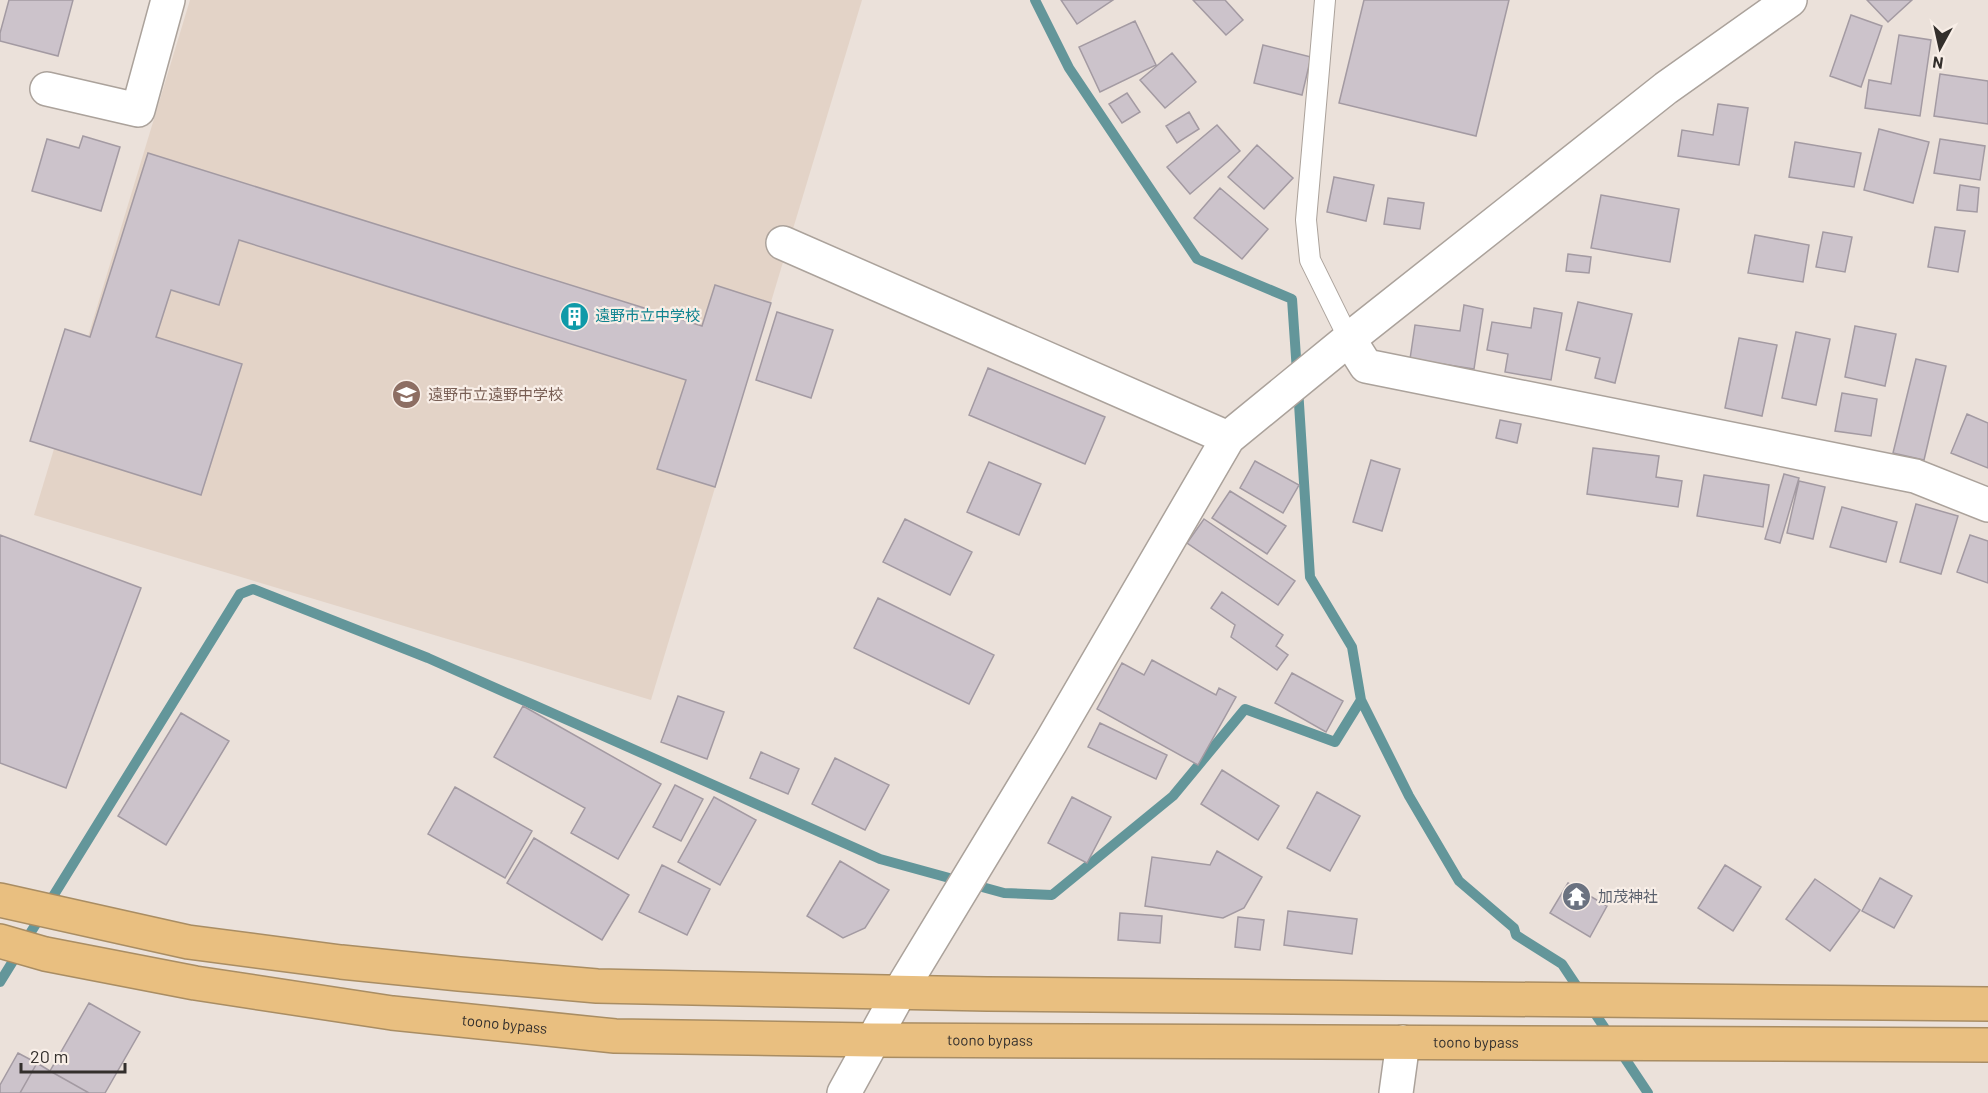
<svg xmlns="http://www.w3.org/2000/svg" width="1988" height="1093" font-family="Barlow,'Noto Sans JP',sans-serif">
<rect width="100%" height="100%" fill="#ebe1da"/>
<path fill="#e3d3c7" d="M190 0H862L651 700 34 515Z"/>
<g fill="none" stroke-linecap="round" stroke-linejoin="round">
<path stroke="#63969a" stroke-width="10" d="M1035 0 1069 68 1197 259 1292 299 1297 372
M1298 388 1310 577 1352 647 1361 700 1409 796 1459 881 1514 928 1516 935 1562 964 1648 1093
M0 982 240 594 253 589 428 658 880 859 1004 893 1052 895 1173 796 1245 709 1335 742 1361 700"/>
</g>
<path fill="#ccc3cb" stroke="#a39aa2" stroke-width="1.5" d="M9 0H73L58 56 0 41V33Z
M1061 0H1113L1077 24Z
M1193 0H1225L1243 20 1226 35Z
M1364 0H1509L1476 136 1339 103Z
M1867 0H1912L1888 22Z
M1851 15 1882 26 1861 87 1830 76Z
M1135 21 1156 65 1100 92 1079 47Z
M1899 35 1931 40 1920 116 1865 108 1869 80 1891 84Z
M1263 45 1311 57 1302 95 1254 83Z
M1172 53 1196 82 1165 108 1140 80Z
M1940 74 1988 81V124L1934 116Z
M1127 93 1140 112 1122 123 1109 104Z
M1718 104 1748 108 1739 165 1678 156 1682 130 1713 135Z
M1189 112 1199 129 1177 143 1166 126Z
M1217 125 1240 151 1190 194 1167 167Z
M1879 129 1929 142 1913 203 1864 190Z
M83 136 120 147 101 211 32 191 47 139 79 148Z
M1940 139 1985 146 1980 180 1934 173Z
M1795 142 1861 153 1854 187 1789 177Z
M1257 145 1293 178 1264 209 1228 177Z
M148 153 702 326 715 285 771 303 715 487 657 469 686 380 239 240 219 305 171 290 156 337 242 364 201 495 30 441 65 329 90 337Z
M1334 177 1374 185 1366 221 1327 212Z
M1960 185 1979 188 1977 212 1957 210Z
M1220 188 1268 229 1242 259 1194 218Z
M1601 195 1679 209 1670 262 1591 248Z
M1388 198 1424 203 1420 229 1384 224Z
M1935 227 1965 231 1958 272 1928 267Z
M1823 232 1852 237 1845 272 1816 267Z
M1755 235 1809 245 1803 282 1748 273Z
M1568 254 1591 257 1589 273 1566 271Z
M1578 302 1632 314 1615 383 1595 378 1600 358 1566 350Z
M1464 305 1483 309 1474 369 1410 359 1415 325 1460 331Z
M1534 308 1562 313 1551 380 1505 372 1508 354 1487 350 1492 322 1531 328Z
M777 312 833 330 811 398 756 380Z
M1855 326 1896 334 1885 386 1845 377Z
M1796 332 1830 339 1816 405 1782 398Z
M1739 338 1777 345 1762 416 1725 408Z
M1916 359 1946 366 1924 460 1893 453Z
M988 368 1105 417 1085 464 969 415Z
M1842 393 1877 399 1871 436 1835 431Z
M1967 414 1988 423V468L1951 453Z
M1500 420 1521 424 1517 443 1496 438Z
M1593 448 1659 456 1656 477 1682 481 1678 507 1587 494Z
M1371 460 1400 469 1382 531 1353 522Z
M1255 461 1299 485 1283 513 1240 488Z
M989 462 1041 484 1019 535 967 512Z
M1784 474 1799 478 1780 543 1765 539Z
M1704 475 1769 485 1763 527 1697 516Z
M1799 481 1825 487 1813 539 1787 533Z
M1230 491 1286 526 1267 554 1212 518Z
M1916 504 1958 516 1941 574 1900 562Z
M1842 507 1897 522 1886 562 1830 547Z
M905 519 972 552 950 595 883 562Z
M1204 519 1295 581 1278 605 1187 543Z
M0 535 141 588 66 788 0 763Z
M1970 535 1988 541V583L1957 572Z
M1222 592 1283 635 1276 646 1288 655 1277 670 1231 637 1235 625 1211 608Z
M878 598 994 655 969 704 854 648Z
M1152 660 1216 695 1219 688 1236 697 1198 765 1097 709 1122 663 1144 675Z
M1292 673 1343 701 1326 732 1275 703Z
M678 696 724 712 707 759 661 742Z
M523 706 661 784 618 859 571 833 585 808 494 757Z
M181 713 229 741 166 845 118 816Z
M1100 723 1167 755 1156 779 1088 747Z
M761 752 799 769 788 794 750 778Z
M835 758 889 785 865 830 812 804Z
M1222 770 1279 806 1258 840 1201 804Z
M675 785 703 799 681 841 653 827Z
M455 787 532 831 505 878 428 834Z
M1317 792 1360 816 1330 871 1287 848Z
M714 797 756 820 720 885 678 862Z
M1072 797 1111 817 1087 863 1048 843Z
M534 838 629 895 602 940 507 883Z
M1217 851 1262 877 1244 908 1223 918 1145 906 1152 857 1210 865Z
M840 861 889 890 865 928 843 938 807 916Z
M662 865 710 889 687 935 639 912Z
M1725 865 1761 887 1733 931 1698 908Z
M1880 878 1912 896 1894 928 1862 911Z
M1815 879 1860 910 1830 951 1786 919Z
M1568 883 1607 906 1590 937 1550 913Z
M1288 911 1357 919 1352 954 1284 945Z
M1120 913 1162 916 1160 943 1118 940Z
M1238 917 1264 920 1260 950 1235 947Z
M89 1003 140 1032 105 1093H89L50 1071Z
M18 1053 37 1063 20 1093H0V1085Z
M37 1063 50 1071 89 1093H20Z"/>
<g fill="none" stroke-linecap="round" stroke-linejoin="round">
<defs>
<path id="lane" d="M1325 0 1306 220 1310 260 1349 339"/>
<path id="street" d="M47 89 138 110 168 0
M783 243 1228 438
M1349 339 1366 366 1915 476 1988 505
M1396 1093 1403 1042"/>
<path id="secondary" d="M844 1093 899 993 1051 742 1228 438 1349 339 1666 88 1790 0"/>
<g id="highway">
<path d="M0 900 188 942 341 962 459 974 597 986 987 994 1988 1004"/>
<path id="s1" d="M0 941 45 954 195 983 392 1013 615 1036 872 1040 1988 1045"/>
</g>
</defs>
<use href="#lane" stroke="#aba29b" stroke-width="22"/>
<use href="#street" stroke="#aba29b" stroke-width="36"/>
<use href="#secondary" stroke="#aba29b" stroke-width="36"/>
<use href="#highway" stroke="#a98d63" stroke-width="36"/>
<use href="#lane" stroke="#fff" stroke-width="20"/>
<use href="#street" stroke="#fff" stroke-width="33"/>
<use href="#secondary" stroke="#fff" stroke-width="33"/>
<use href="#highway" stroke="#e9bf80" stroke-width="33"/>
</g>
<defs>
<symbol id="building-disc" viewBox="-11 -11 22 22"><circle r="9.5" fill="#0f9aa8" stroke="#f8eee7"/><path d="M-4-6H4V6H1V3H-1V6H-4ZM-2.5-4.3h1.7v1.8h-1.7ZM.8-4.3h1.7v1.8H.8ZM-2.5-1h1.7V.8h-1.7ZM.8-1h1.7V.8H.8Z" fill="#fff"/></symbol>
<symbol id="school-disc" viewBox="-11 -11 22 22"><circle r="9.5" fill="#8d6e63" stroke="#f8eee7"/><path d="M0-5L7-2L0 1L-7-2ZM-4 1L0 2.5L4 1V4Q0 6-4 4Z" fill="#fff"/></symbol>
<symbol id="temple-disc" viewBox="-11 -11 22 22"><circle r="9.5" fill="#6b7280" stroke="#f8eee7"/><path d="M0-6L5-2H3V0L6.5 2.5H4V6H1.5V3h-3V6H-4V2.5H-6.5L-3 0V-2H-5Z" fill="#fff"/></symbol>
</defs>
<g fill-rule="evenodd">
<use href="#building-disc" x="558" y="300" width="33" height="33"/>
<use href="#school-disc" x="390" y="378" width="33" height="33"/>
<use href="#temple-disc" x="1560" y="880" width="33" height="33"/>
</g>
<g text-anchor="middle" stroke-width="4.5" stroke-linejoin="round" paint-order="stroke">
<g font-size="15" fill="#0d838f" stroke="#f8eee7" text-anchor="start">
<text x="595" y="321">遠野市立中学校</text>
</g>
<g font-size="15" fill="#785e54" stroke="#f8eee7" text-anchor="start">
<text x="428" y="400">遠野市立遠野中学校</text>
</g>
<g font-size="15" fill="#5b616d" stroke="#f8eee7" text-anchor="start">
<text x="1598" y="902">加茂神社</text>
</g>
<g font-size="15" fill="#332f2c" stroke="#f8eee7">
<text dy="5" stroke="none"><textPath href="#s1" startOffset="512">toono bypass</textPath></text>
<text dy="5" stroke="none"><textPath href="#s1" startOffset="998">toono bypass</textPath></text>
<text dy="5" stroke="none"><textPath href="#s1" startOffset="1484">toono bypass</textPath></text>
</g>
</g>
<g transform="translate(1940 48) rotate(188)" stroke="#f8eee7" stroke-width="4.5" paint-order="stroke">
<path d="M0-4.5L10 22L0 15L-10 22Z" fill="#332f2c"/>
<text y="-9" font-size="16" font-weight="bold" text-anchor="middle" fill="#332f2c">N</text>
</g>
<path d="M21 1063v9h104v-9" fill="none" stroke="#332f2c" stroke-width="3"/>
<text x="30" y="1063" font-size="18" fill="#332f2c" stroke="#f8eee7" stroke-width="4.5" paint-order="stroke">20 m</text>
</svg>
